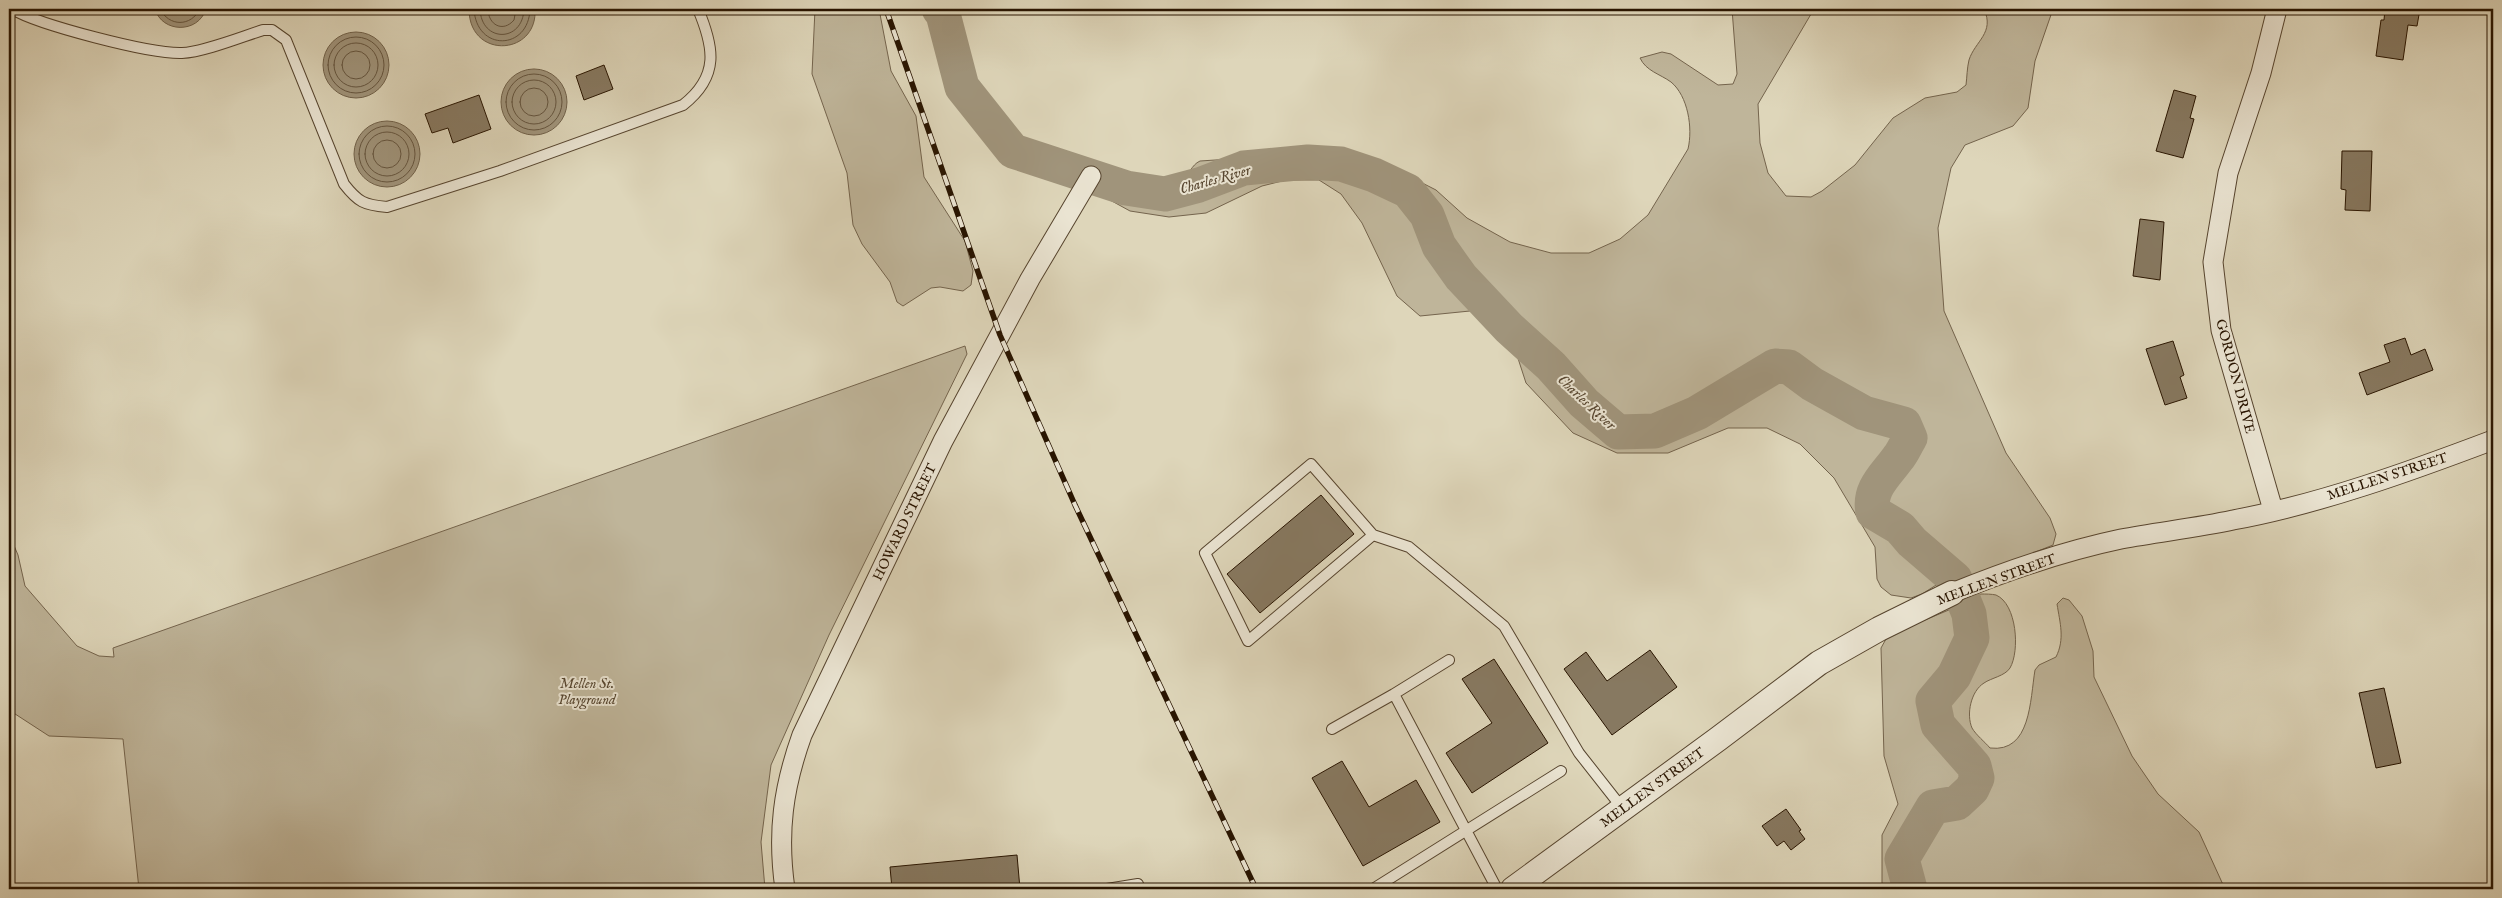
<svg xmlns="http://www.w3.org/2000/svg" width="2502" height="898" font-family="'IM FELL English',serif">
<rect width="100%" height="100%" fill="#ded6ba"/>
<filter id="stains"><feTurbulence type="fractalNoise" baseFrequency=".004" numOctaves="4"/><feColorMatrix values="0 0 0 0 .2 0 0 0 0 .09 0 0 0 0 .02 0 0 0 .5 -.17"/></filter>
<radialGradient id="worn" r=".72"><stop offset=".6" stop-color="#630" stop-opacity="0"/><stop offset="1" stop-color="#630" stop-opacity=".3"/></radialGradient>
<path fill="#bfb59a" stroke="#74644d" d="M815 9H879L891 71 916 116 924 177 965 241 973 271 971 285 963 291 940 287 931 288 903 306 897 302 890 282 862 244 853 225 847 173 812 74Z
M1732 9H1814L1758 104 1760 143 1768 173 1786 196 1811 197 1822 191 1855 165 1893 118 1925 98 1957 92 1966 85C1967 77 1967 68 1969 60 1975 41 1995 33 1984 9H2053L2035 61 2028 108 2013 126 1965 145 1951 168 1938 228 1944 311 2006 453 2050 518 2056 534 2053 545 1966 580 1953 578 1941 582 1922 594 1911 598 1891 595 1881 587 1877 579 1875 547 1834 478 1800 444 1767 428H1728L1668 453H1617L1573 433 1526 383 1514 346 1491 321 1470 311 1420 316 1397 296 1362 223 1341 194 1319 180H1286L1262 186 1206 213 1169 217 1130 211 1110 200 1107 192 1108 186C1130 172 1158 190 1181 179 1190 175 1191 165 1200 161L1337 152 1391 167 1436 190 1467 218 1510 242 1551 253H1589L1620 239 1648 215 1688 149C1693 128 1688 96 1671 82 1660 74 1646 71 1640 58L1662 52 1671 54 1718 85 1733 84 1737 74Z
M965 346 967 354 829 635 771 765 761 842 765 889H139L123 739 49 736 9 710V534L18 555 25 586 77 646 99 656 114 657 113 648Z
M1981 594C1985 594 1992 594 1996 595 2017 604 2020 651 2010 668 2005 676 1991 678 1984 683 1971 691 1966 714 1972 728 1976 735 1985 742 1990 748 2031 753 2030 700 2035 670L2039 665 2056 657C2065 639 2060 623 2057 604L2063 598 2069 600 2082 616 2093 651 2094 677 2132 756 2158 794 2199 832 2225 889H1882V835L1898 804 1884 756 1881 648 1886 639 1896 632 1956 607 1967 597Z"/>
<path fill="#a0947b" stroke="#70614a" d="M155 9H206C198 34 162 33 155 9Z
M469 9H535C538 56 469 60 469 9Z
M323 65a33 33 0 1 1 66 0a33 33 0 1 1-66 0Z
M501 102a33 33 0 1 1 66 0a33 33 0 1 1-66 0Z
M354 154a33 33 0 1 1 66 0a33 33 0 1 1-66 0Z"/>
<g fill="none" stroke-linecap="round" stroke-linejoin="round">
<path stroke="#64543e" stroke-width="1" d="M160 9C169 27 191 27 200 9
M474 9C476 52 529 51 530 9
M480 9C481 43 523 43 524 9
M488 9C488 25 503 33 514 20L516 9
M328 65a28 28 0 1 1 56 0a28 28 0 1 1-56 0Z
M334 65a22 22 0 1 1 44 0a22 22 0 1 1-44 0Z
M342 65a14 14 0 1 1 28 0a14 14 0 1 1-28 0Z
M506 102a28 28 0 1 1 56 0a28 28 0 1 1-56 0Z
M512 102a22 22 0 1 1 44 0a22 22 0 1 1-44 0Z
M520 102a14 14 0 1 1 28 0a14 14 0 1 1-28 0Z
M359 154a28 28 0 1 1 56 0a28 28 0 1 1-56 0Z
M365 154a22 22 0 1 1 44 0a22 22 0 1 1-44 0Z
M373 154a14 14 0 1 1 28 0a14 14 0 1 1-28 0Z"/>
<path stroke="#a0947b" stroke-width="35" d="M939 9 943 14 962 87 1013 151 1126 188 1165 194 1199 185 1244 168 1308 162 1341 164 1374 175 1408 191 1427 215 1439 246 1461 277 1509 328 1551 366 1584 403 1618 432 1655 431 1697 413 1775 366 1789 367 1812 384 1864 413 1904 424 1910 438C1906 444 1903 452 1898 458 1886 475 1868 489 1873 512L1900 528 1912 542 1955 579 1969 614 1972 638 1954 676 1933 701 1938 725 1974 766 1977 778 1972 789 1957 803 1933 807 1902 859 1910 889"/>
</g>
<path fill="#877961" stroke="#281400" d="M2385 9H2420L2417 26 2408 25 2403 60 2376 56 2381 20H2384Z
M604 65 613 89 584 100 576 76Z
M2174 90 2196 96 2190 118 2194 119 2183 158 2156 151Z
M479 95 491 129 453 143 448 128 432 133 425 114Z
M2342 151H2372L2370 211 2345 210 2346 190 2341 189Z
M2140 219 2164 222 2160 280 2133 276Z
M2405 338 2411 355 2425 349 2433 370 2367 395 2359 373 2390 362 2384 345Z
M2173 341 2184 375 2180 377 2187 398 2165 405 2146 349Z
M1321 495 1354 534 1260 613 1227 574Z
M1650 650 1677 687 1612 735 1564 669 1586 652 1607 681Z
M1494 659 1548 743 1472 793 1446 753 1492 723 1462 679Z
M2384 688 2401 763 2376 768 2359 693Z
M1342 761 1369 807 1416 780 1440 822 1363 866 1312 778Z
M1786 809 1801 830 1799 831 1805 839 1791 850 1784 841 1777 846 1762 826Z
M1017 855 1020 889H892L890 867Z"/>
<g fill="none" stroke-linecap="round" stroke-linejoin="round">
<defs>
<path id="service" d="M12 9C39 25 150 54 182 53 204 52 241 37 263 30H272L286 40 344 184C358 202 364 205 387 207L500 171 683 105C720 76 714 47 698 9
M1373 535 1311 464 1205 553 1248 641 1373 535 1409 547 1504 626 1579 753 1623 809
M1449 660 1394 694 1497 889
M1332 729 1394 694
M1107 889 1138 884 1139 889
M1373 889 1561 771"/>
<path id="minor" d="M2273 510 2221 330 2213 262 2228 173 2261 73 2277 9
M1952 593C2006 571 2064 551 2121 539 2158 532 2196 528 2233 520 2320 504 2411 471 2493 440
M785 889C777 833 783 788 802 735L943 441 1030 279 1091 176"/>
<path id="tertiary" d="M1513 889 1718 739 1819 663 1879 629 1952 593"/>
</defs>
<use href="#service" stroke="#56442e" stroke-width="12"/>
<use href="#minor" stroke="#56442e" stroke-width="21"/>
<use href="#tertiary" stroke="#56442e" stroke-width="26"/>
<use href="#service" stroke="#eae4d2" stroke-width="10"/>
<use href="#minor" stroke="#eae4d2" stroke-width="19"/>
<use href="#tertiary" stroke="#eae4d2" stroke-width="24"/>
<defs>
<path id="rail" d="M886 9 1000 335 1075 505 1256 889"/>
</defs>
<use href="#rail" stroke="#281400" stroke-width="5.5"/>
<use href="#rail" stroke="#eae4d2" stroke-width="4" stroke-dasharray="11" stroke-linecap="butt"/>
</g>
<g text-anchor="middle" stroke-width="4" stroke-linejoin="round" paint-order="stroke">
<g font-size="14" fill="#281400" stroke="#eae4d2">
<text transform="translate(2236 376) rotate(75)" y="5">GORDON DRIVE</text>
<text transform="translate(2387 476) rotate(-18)" y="5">MELLEN STREET</text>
<text transform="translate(904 522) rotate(-64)" y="5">HOWARD STREET</text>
<text transform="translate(1996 579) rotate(-20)" y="5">MELLEN STREET</text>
<text transform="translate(1652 787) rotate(-36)" y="5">MELLEN STREET</text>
</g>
<g font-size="14" font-style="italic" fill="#55442e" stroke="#eae4d2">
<text x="587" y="688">Mellen St.<tspan x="587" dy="16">Playground</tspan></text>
</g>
<g font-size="15" font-style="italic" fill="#584731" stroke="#eae4d2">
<text transform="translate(1215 179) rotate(-16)" y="5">Charles River</text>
<text transform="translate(1587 402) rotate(43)" y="5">Charles River</text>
</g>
</g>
<rect width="2502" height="898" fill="none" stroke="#ded6ba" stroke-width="30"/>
<rect x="10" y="10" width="2482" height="878" fill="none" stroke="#281400" stroke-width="2.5"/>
<rect x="15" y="15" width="2472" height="868" fill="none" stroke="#281400"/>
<rect width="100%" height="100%" filter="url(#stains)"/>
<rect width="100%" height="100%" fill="url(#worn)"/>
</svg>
